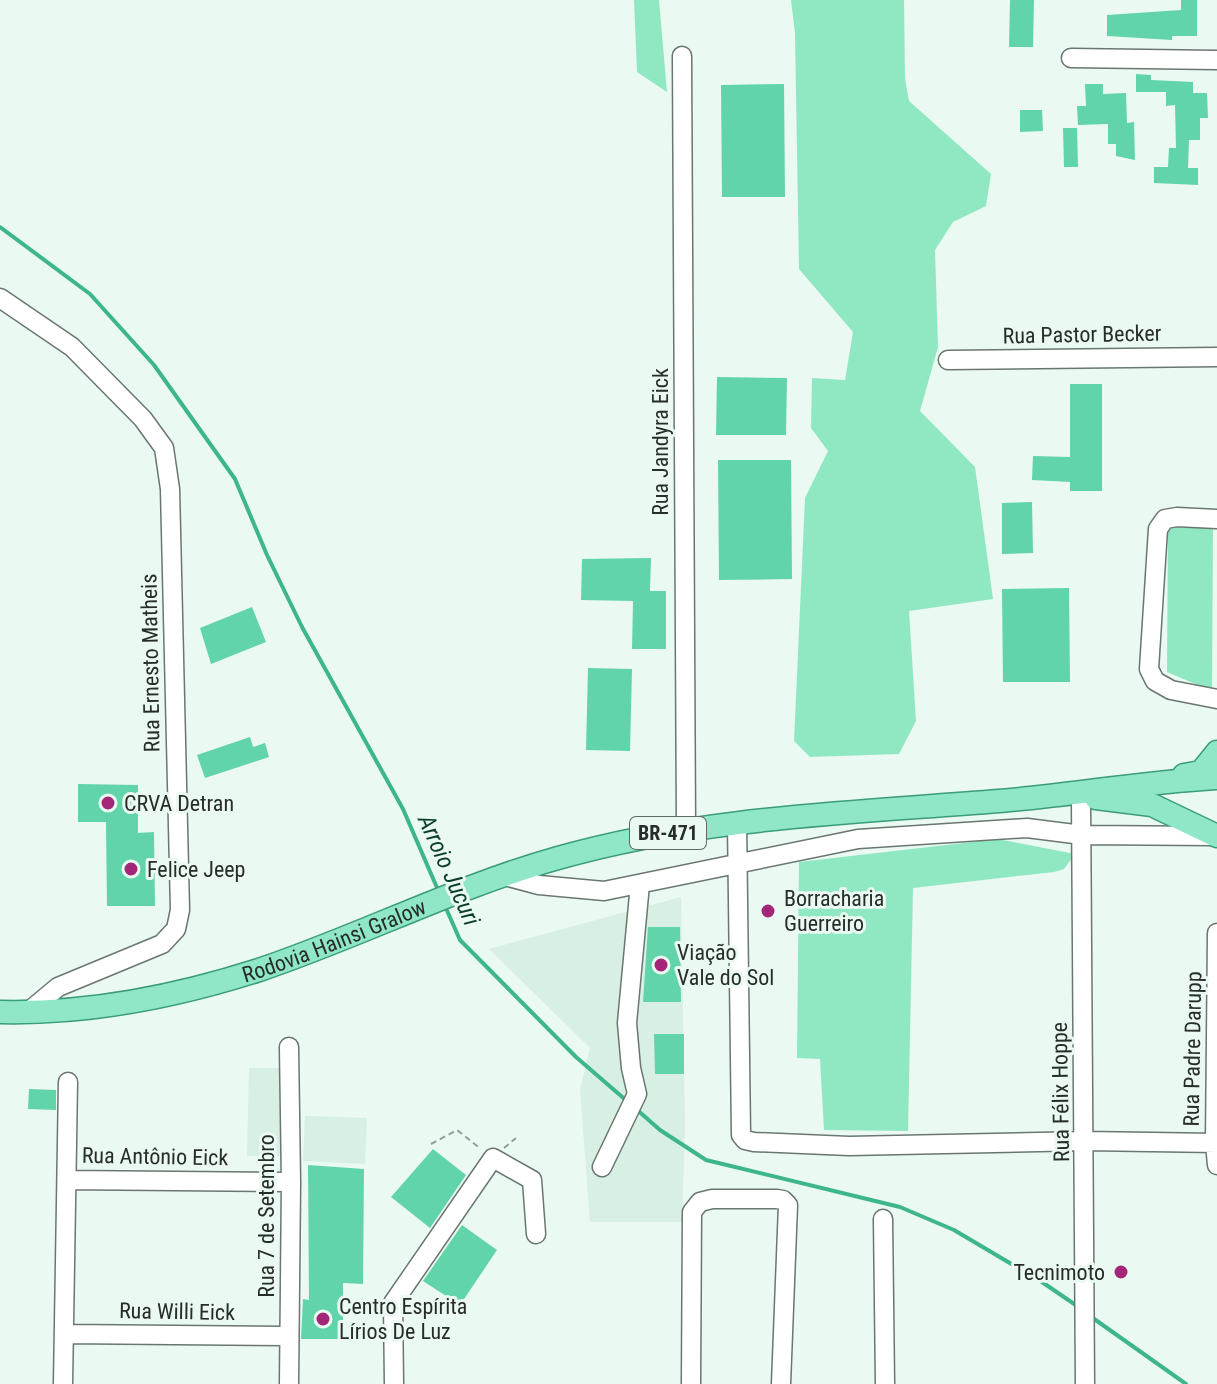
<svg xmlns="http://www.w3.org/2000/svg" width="1217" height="1384" font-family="'Roboto Condensed',sans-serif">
<rect width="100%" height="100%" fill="#eaf9f1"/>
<path fill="#d8efe4" d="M681 897 685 1127 682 1222H590L580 1090 590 1048 489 949Z
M249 1068H280L282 1156H247Z
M305 1116 367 1118 365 1164 303 1161Z"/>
<path fill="#90e8c3" d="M634 0H659L667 92 637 72Z
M791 0H904L905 79 909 101 991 174 986 206 953 222 935 250 938 347 920 411 975 467 993 599 909 611 916 721 899 754 810 757 794 741 805 498 828 451 811 428 812 378 845 380 853 332 799 269 795 33Z
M1213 523 1212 691 1167 672 1168 524Z
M998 839 1075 854 1064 869 1054 872 913 888 908 1131 824 1130 820 1059 797 1058 799 862Z"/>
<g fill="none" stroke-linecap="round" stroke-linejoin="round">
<path stroke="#3eb68b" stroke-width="4" d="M0 227 90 294 154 365 235 479 267 555 302 627 403 809 438 890
M445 906 460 940 576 1057 628 1102
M635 1108 660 1130 706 1160 900 1207 954 1230 1042 1282 1080 1308
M1090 1316 1186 1384"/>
</g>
<path fill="#61d5a9" d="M1010 0H1034L1033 47H1009Z
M1181 0H1197V36H1172V40L1107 36V15L1181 10Z
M1136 74 1151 75V80L1193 82V93H1207L1208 118H1200V140H1189L1188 168H1198V185L1154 183V167H1168L1169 148H1176L1175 105 1166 106V92H1136Z
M784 84 785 197H722L721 85Z
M1085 84H1103V94L1126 93 1127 123 1134 122 1135 160 1116 156V144H1108V124L1078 125 1077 106H1086Z
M1020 110H1042L1043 131 1020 132Z
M1063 128H1077L1078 167H1064Z
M717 377 787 378 786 435H716Z
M1070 384H1102V491H1070V482L1032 480 1033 456 1070 457Z
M718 460H791L792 579 719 580Z
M1032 502 1033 553 1002 554V503Z
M651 558 650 591H666V649H632L633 601 581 600 582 559Z
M1069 588 1070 682H1003L1002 589Z
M252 607 266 642 211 664 200 628Z
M588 668 632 669 630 751 586 750Z
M250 737 253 747 265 743 269 757 205 778 197 755Z
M78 784 138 785V833L154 832 155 906H107L106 822H78Z
M648 927H680L681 1002H643Z
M654 1034H684V1074H655Z
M29 1089 56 1090V1110L28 1109Z
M433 1149 466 1175 430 1228 391 1197Z
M308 1165 364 1169 363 1284 343 1283V1339H301L303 1299 309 1300Z
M462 1225 497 1250 460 1305 423 1281Z"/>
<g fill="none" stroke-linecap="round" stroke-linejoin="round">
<defs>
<path id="minor" d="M682 56 686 829
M1071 58 1217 60
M0 298 72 347 143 419 164 448 170 489 180 910 176 929 162 944 58 987 28 1012
M948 360 1217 357
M1217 519 1177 517 1165 519 1158 529 1149 669 1155 681 1171 690 1217 699
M1081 799 1085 1384
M737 822 741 1135 745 1140 754 1142 849 1146 1085 1141 1217 1143
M505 876 539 885 604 891 858 839 1027 828 1082 835 1214 836
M1217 933 1215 1143 1217 1165
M289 1047 291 1182 289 1384
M602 1167 637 1094 631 1068 627 1023 640 884
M67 1180 291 1182
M883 1219 885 1384
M65 1334 289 1336
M63 1384 68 1082
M394 1384 393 1303 493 1158 532 1180 536 1234
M691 1384 692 1212 700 1202 712 1199H777L783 1200 788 1205 781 1384"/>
<g id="major">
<path d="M1184 775 1201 772 1217 752"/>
<path d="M1096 798 1152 805 1217 836"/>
<path id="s1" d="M0 1012C88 1014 175 997 259 970 360 936 455 887 558 858 702 817 851 813 999 801 1072 795 1143 782 1217 778"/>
</g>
</defs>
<use href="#minor" stroke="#697770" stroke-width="21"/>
<use href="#major" stroke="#3a9c79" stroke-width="25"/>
<path stroke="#939e99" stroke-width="2" stroke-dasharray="6 4" stroke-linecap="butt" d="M431 1144 457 1130 481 1149
M504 1148 516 1138"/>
<use href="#minor" stroke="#fff" stroke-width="18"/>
<use href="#major" stroke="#8fe7c8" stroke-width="22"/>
</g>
<g fill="#a42679" stroke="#eaf9f1" stroke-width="3">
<circle cx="108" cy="803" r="8"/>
<circle cx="131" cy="869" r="8"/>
<circle cx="768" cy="911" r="8"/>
<circle cx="661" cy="965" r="8"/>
<circle cx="1121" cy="1272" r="8"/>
<circle cx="323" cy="1319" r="8"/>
</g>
<g text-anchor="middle" stroke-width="6" stroke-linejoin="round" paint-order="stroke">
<rect fill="#eaf9f1" stroke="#626a66" stroke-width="2" x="630" y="817" width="76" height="32" rx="6"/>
<g font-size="20" font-weight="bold" fill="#272d2a">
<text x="668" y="840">BR-471</text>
</g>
<g font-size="22" fill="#272d2a" stroke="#eaf9f1">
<text transform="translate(1082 334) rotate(-1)" y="8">Rua Pastor Becker</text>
<text transform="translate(660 442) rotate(-90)" y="8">Rua Jandyra Eick</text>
<text transform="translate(150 663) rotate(-91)" y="8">Rua Ernesto Matheis</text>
<text dy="8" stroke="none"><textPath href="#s1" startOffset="344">Rodovia Hainsi Gralow</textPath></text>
<text transform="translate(1192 1049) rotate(-89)" y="8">Rua Padre Darupp</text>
<text transform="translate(1060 1092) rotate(-91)" y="8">Rua Félix Hoppe</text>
<text transform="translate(155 1156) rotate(1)" y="8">Rua Antônio Eick</text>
<text transform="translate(266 1216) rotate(-90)" y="8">Rua 7 de Setembro</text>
<text transform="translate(177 1311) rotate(1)" y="8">Rua Willi Eick</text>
</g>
<g font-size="22" fill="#272d2a" stroke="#eaf9f1" text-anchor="start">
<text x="124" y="811">CRVA Detran</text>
<text x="147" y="877">Felice Jeep</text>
<text x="784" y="906">Borracharia<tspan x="784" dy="25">Guerreiro</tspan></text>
<text x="677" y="960">Viação<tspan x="677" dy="25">Vale do Sol</tspan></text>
<text x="1105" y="1280" text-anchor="end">Tecnimoto</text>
<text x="339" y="1314">Centro Espírita<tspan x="339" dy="25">Lírios De Luz</tspan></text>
</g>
<g font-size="24" font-style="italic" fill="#0a3e2c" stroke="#eaf9f1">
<text transform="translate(449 870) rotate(66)" y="8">Arroio Jucuri</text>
</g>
</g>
</svg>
